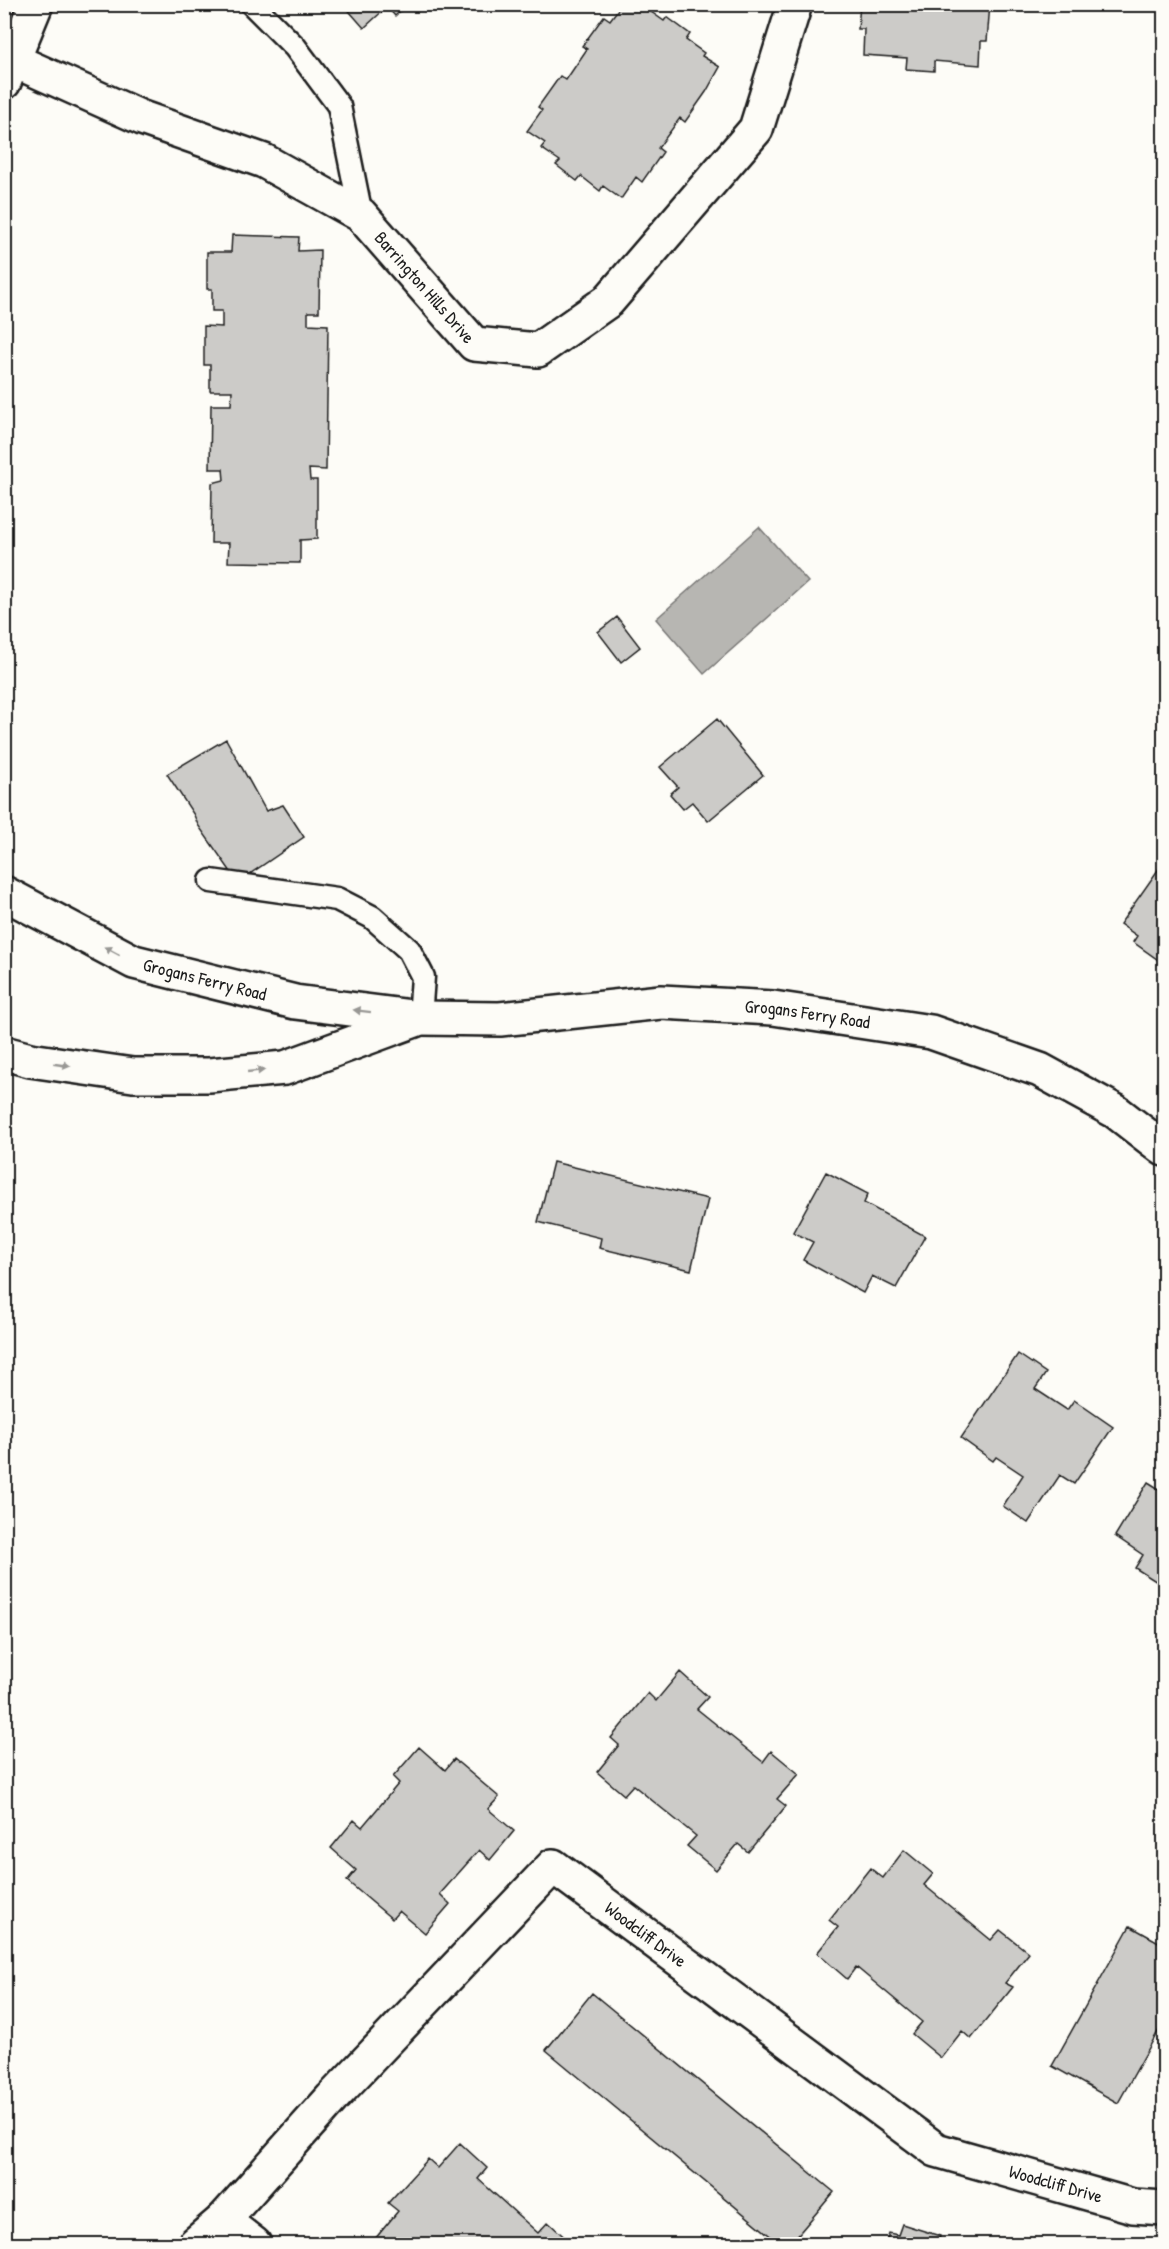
<svg xmlns="http://www.w3.org/2000/svg" width="1169" height="2249" font-family="'Patrick Hand',sans-serif">
<rect width="100%" height="100%" fill="#fdfcf7"/>
<filter id="ink" filterUnits="userSpaceOnUse"><feTurbulence type="fractalNoise" baseFrequency=".0167" numOctaves="2"/><feDisplacementMap in="SourceGraphic" scale="12" xChannelSelector="R" yChannelSelector="G"/><feConvolveMatrix kernelMatrix="1 2 1 2 8 2 1 2 1" color-interpolation-filters="sRGB"/></filter>
<g filter="url(#ink)">
<path fill="#b7b6b2" stroke="#797876" stroke-width="1.5" d="M759 527 808 582 704 674 656 619Z"/>
<path fill="#cccbc8" stroke="#1c1c1c" stroke-width="1.5" d="M343 4H408L395 16 387 7 364 28Z
M622 4H631L641 11 644 7 664 21 667 17 690 34 686 40 704 53 702 56 720 67 706 92 685 122 680 118 658 148 663 152 642 182 636 177 621 199 603 186 600 191 581 176 577 181 556 165 560 161 541 148 545 143 527 131 542 110 538 107 560 76 566 80 587 49 582 46 604 16 610 20Z
M860 4H990L987 41H981L980 65 934 61V71L906 69 907 58 863 55 864 29H858Z
M232 235 299 237 298 251 320 250 319 312H308V324L328 325 326 470 309 469 310 480H317V539L300 540V563L228 562 229 543H211L212 483 224 480 223 469H210L211 405H231L232 391H210V365H204V326L222 327V311H212V289H207V252H231Z
M617 617 640 647 621 662 598 632Z
M717 719 763 775 708 821 692 802 683 809 670 794 678 787 660 767Z
M226 739 266 811 283 805 304 837 238 882 198 825 194 815 167 774Z
M1160 867 1164 870V964L1133 942 1137 936 1120 924Z
M553 1162 708 1199 691 1270 599 1248 601 1238 538 1222Z
M826 1172 868 1194 864 1203 925 1236 896 1288 872 1276 863 1293 803 1260 813 1242 793 1232Z
M1018 1354 1046 1373 1035 1389 1067 1410 1074 1400 1113 1427 1074 1484 1060 1475 1028 1523 1003 1506 1023 1475 996 1457 993 1461 961 1438Z
M1148 1482 1164 1492V1591L1160 1588 1162 1585 1135 1568 1143 1555 1115 1536Z
M680 1672 708 1697 697 1709 763 1762 771 1751 799 1774 777 1799 786 1806 748 1852 738 1844 716 1870 687 1846 696 1836 633 1785 624 1795 597 1772 619 1745 611 1738 648 1693 656 1701Z
M419 1747 445 1770 454 1759 499 1797 488 1809 514 1831 490 1860 479 1850 440 1894 450 1904 425 1933 399 1911 392 1919 347 1881 356 1870 331 1848 354 1820 362 1827 399 1783 393 1777Z
M904 1850 933 1874 924 1885 991 1940 1000 1930 1029 1953 1005 1983 1013 1987 971 2039 962 2031 941 2058 912 2034 922 2022 856 1967 847 1979 817 1953 838 1927 829 1920 870 1868 883 1878Z
M1130 1926 1164 1945V2021L1118 2103 1052 2066Z
M592 1993 834 2192 790 2244H780L546 2050Z
M460 2143 487 2168 478 2179 538 2233 548 2222 572 2244H381L375 2239 398 2211 388 2203 428 2159 438 2168Z
M902 2224 940 2236 938 2244H885L889 2233 898 2235Z"/>
<g fill="none" stroke-linecap="round" stroke-linejoin="round">
<defs>
<path id="service" d="M252 4 295 47 339 106 361 215
M211 881 337 899 372 917 409 950 423 977 420 1018"/>
<g id="minor">
<path id="s1" d="M15 61 142 118 264 161 361 215 474 344 538 350 608 301 756 129 795 4"/>
<path d="M4 82 36 4"/>
<path id="s2" d="M4 893 134 962 295 1002 420 1018 500 1019 661 1002 773 1008 931 1032 1040 1070 1115 1111 1164 1149"/>
<path d="M4 1053 30 1060 133 1075H209L285 1068 415 1020"/>
<path d="M223 2220 254 2244"/>
<path id="s3" d="M195 2244 223 2220 332 2098 553 1866 936 2150 1133 2206 1164 2208"/>
</g>
</defs>
<use href="#service" stroke="#1c1c1c" stroke-width="27"/>
<use href="#minor" stroke="#1c1c1c" stroke-width="38"/>
<use href="#service" stroke="#fdfcf7" stroke-width="22"/>
<use href="#minor" stroke="#fdfcf7" stroke-width="33"/>
</g>
<defs><path id="oneway-solid" d="M-6-.8H1V-3.2L6.5 0L1 3.2V.8H-6Z" transform="scale(1.5)"/></defs>
<g fill="#989794">
<use href="#oneway-solid" transform="translate(112 951) rotate(-152)"/>
<use href="#oneway-solid" transform="translate(362 1011) rotate(-173)"/>
<use href="#oneway-solid" transform="translate(62 1065) rotate(8)"/>
<use href="#oneway-solid" transform="translate(256 1071) rotate(-6)"/>
</g>
</g>
<g text-anchor="middle" stroke-width="4.5" stroke-linejoin="round" paint-order="stroke">
<g font-size="18" fill="#1c1c1c" stroke="#fdfcf7">
<text dy="6" stroke="none"><textPath href="#s1" startOffset="476">Barrington Hills Drive</textPath></text>
<text dy="6" stroke="none"><textPath href="#s2" startOffset="220">Grogans Ferry Road</textPath></text>
<text dy="6" stroke="none"><textPath href="#s2" startOffset="828">Grogans Ferry Road</textPath></text>
<text dy="6" stroke="none"><textPath href="#s3" startOffset="636">Woodcliff Drive</textPath></text>
<text dy="6" stroke="none"><textPath href="#s3" startOffset="1122">Woodcliff Drive</textPath></text>
</g>
</g>
<rect width="1169" height="2249" fill="none" stroke="#fdfcf7" stroke-width="24"/>
<rect x="12" y="12" width="1145" height="2225" fill="none" stroke="#1c1c1c" stroke-width="2" filter="url(#ink)"/>
</svg>
